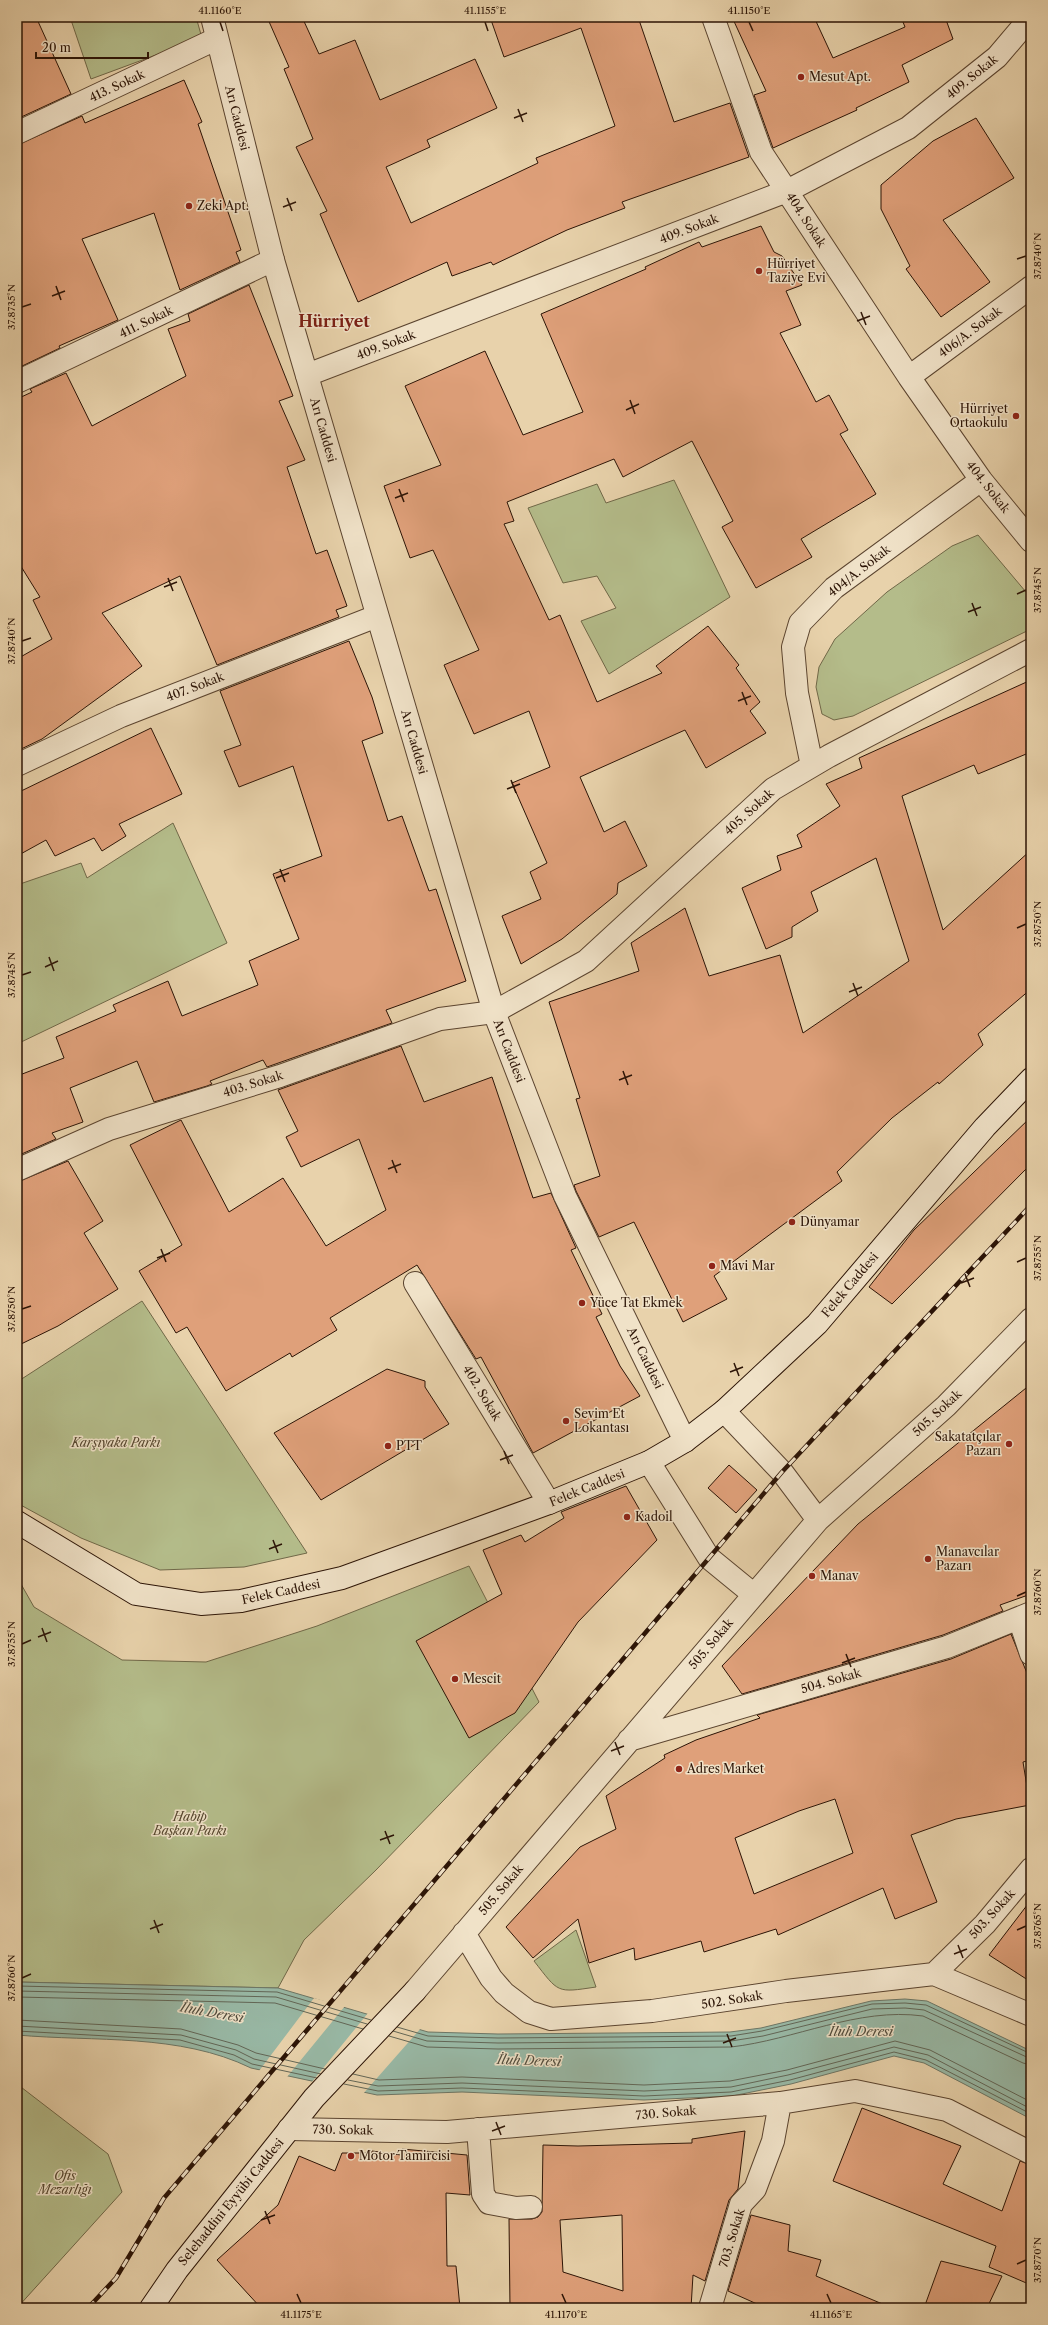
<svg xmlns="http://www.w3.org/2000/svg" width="1048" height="2325" font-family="'Libre Caslon Text',serif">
<rect width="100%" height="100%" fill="#e8d2ab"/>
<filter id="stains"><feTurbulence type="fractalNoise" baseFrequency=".005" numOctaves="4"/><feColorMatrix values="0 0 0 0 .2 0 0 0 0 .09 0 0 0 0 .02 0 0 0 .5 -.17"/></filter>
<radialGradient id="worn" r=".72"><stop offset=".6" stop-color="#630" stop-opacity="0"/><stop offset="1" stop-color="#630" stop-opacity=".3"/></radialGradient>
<path fill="#b4bc8a" stroke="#706848" d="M70 17H196L202 38 91 79Z
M674 480 730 597 609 674 581 621 616 608 597 576 563 583 528 508 597 484 606 503Z
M978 535 1031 598V629L853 716 834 720 822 714 816 687 819 667 835 639 887 592 952 546Z
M173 823 227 943 17 1044V958L21 956 17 949V885L81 863 87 878Z
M142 1301 307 1553 244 1567 160 1570 81 1538 17 1503V1382Z
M469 1566 539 1702 376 1870 304 1940 278 1988 17 1982V1577L34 1607 122 1660 206 1662 317 1626Z
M576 1930 596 1987C556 1993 559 1993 534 1961Z
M17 2084 108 2154 122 2192 17 2308Z"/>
<path fill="#98b8a5" stroke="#6d7665" d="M17 1982 278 1988 428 2032 498 2034 730 2032 761 2028 871 2001 905 1999 927 2001 1031 2051V2119L924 2063 894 2056 791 2084 732 2096 644 2100 462 2092 377 2095 251 2068C179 2033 95 2042 17 2035Z"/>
<path fill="#e8d2ab" d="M314 1998 345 2006 287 2077 259 2071Z
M368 2013 421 2028 363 2094 311 2083Z"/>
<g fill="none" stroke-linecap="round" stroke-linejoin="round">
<path stroke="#626656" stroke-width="1" d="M17 1986 277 1992 371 2020
M17 1991 276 1997 367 2024
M17 1997 275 2003 363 2029
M17 2020 181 2029 238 2045 256 2053 325 2069
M17 2026 181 2035 236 2050 254 2059 321 2074
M397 2027 428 2036 498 2038 731 2036 762 2031 872 2004 905 2003 926 2005 1031 2054
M17 2031 180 2040 234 2055 252 2064 317 2078
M393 2031 427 2041 498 2043 731 2041 763 2036 872 2009 905 2008 924 2010 1031 2059
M389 2036 427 2047 498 2049 731 2047C794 2040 858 2007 923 2016L1023 2063 1031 2065
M353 2074 379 2080 462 2077 644 2085 730 2081 787 2070 895 2041 930 2050 1031 2102
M348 2080 378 2086 462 2083 644 2091 731 2087 788 2075 894 2047 928 2055 1031 2109
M344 2084 378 2091 462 2088 644 2096 731 2092 790 2080 894 2052 926 2060 1031 2114"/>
</g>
<path fill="#dfa07a" stroke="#2c1406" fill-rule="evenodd" d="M17 17H36L71 94 17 119Z
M267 17H302L319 54 355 40 380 100 475 59 497 108 427 140 430 147 386 167 411 223 538 163 536 158 615 126 581 28 504 57 490 17H638L674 122 730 103 749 157 622 202 625 208 567 230 493 265 491 262 452 276 447 262 358 302 320 214 327 211 296 147 313 139 284 69 289 67Z
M732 17H814L833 58 905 27 901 17H945L953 39 902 65 909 82 856 108 857 110 773 148 754 95 766 91Z
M184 80 202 122 198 124 241 250 236 252 240 262 180 290 154 213 82 239 118 320 59 346 60 348 20 367 17 361V145L82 116 85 123Z
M976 118 1014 178 943 220 990 282 941 317 906 269 910 266 881 209V185L933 141Z
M761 226 774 252 782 256 802 285 786 291 801 325 780 333 816 402 829 395 848 430 840 434 876 494 801 539 812 557 756 588 722 527 733 521 692 441 623 477 614 459 507 502 514 521 504 524 549 620 560 615 597 702 662 673 656 666 708 626 739 665 736 668 760 702 750 711 766 733 706 768 685 730 580 777 604 832 625 821 647 866 618 883 617 894 562 939 521 964 502 916 541 899 530 872 547 863 512 783 550 767 529 711 474 734 444 665 479 650 433 550 410 558 384 486 441 465 405 386 485 351 523 435 583 412 541 314 646 269 645 267 699 242 702 247Z
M249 285 293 396 279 401 305 460 287 467 316 554 327 550 347 606 336 610 339 617 217 665 180 576 102 613 142 666 42 739 17 751V659L52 639 33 600 40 597 17 560V399L32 392 30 389 66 373 92 426 186 376 168 329 190 321 188 314Z
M349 641 372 697 383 733 362 741 388 821 402 816 429 891 436 889 466 981 386 1010 392 1023 267 1067 263 1060 210 1081 212 1084 207 1086 154 1102 137 1061 70 1088 83 1122 52 1133 56 1139 17 1156V1076L64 1058 56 1037 116 1011 113 1005 168 981 182 1016 258 985 249 961 299 939 273 874 322 856 293 766 239 787 224 751 241 745 220 691Z
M1031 680V752L978 774 974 765 902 796 943 930 1031 850V989L978 1034 983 1045 939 1084 938 1082 892 1118 837 1172 842 1181 714 1276 727 1299 683 1322 634 1222 599 1237 576 1191 574 1185 600 1176 576 1099 580 1098 549 1002 639 971 631 943 685 908 709 976 780 955 803 1033 909 961 876 858 811 892 818 911 792 927V937L766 949 742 888 781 870 777 856 802 847 797 835 840 806 826 784 862 768 859 758Z
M151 728 182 794 119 824 126 836 102 851 94 838 55 856 46 840 17 856V793Z
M401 1046 424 1102 492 1077 533 1198 551 1193 576 1248 571 1250 602 1314 596 1317 620 1366 640 1396 533 1453 481 1357 476 1359 417 1265 330 1318 337 1330 292 1357 290 1353 226 1391 187 1327 176 1333 139 1271 182 1245 130 1145 181 1120 229 1212 283 1178 326 1246 386 1210 359 1139 301 1167 286 1137 298 1131 278 1090Z
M1031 1117V1164L892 1304 869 1287 914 1230Z
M68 1161 103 1221 84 1233 118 1289 58 1326 17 1346V1182Z
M387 1369 425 1381V1387L449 1424 321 1500 274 1433Z
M1031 1384V1594L1000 1605 1003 1611 943 1635 742 1694 722 1666 858 1524Z
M729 1465 757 1490 736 1513 708 1488Z
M626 1486 657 1540 578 1622 515 1713 469 1738 416 1641 502 1594 483 1550 521 1535 525 1542 564 1518 561 1512Z
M1011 1634 1031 1683V1760L1023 1762 1030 1805 956 1819 911 1835 937 1902 895 1919 883 1888 778 1935 776 1929 704 1952 701 1941 635 1960 634 1948 589 1963 578 1919 533 1958 506 1927 580 1847 616 1829 606 1796 665 1758 664 1755 696 1740 760 1718 757 1715 951 1659ZM835 1799 853 1853 754 1894 735 1838 799 1811Z
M1031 1900V1982L989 1955Z
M862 2108 961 2146 943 2184 1002 2211 1020 2161 1031 2165V2285L989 2267 996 2246 833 2181Z
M745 2131 738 2189 729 2200 705 2281 693 2275 691 2308H510L509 2219H532L538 2217 542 2212 543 2145 578 2146 692 2143V2139ZM622 2215 623 2291 563 2272 560 2220Z
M402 2149 467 2155 470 2195 446 2193 447 2266H456L460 2308H261L217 2260 278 2205 299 2156 335 2171 342 2153H371L372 2151 401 2155Z
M751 2215 790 2225 788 2251 821 2260 816 2276 892 2308H766L728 2291Z
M941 2261 1002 2276 987 2308H924Z"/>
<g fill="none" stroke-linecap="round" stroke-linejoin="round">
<defs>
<path id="minor" d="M713 17 761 152 909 377 981 480 1031 541
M17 133 216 39
M307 375 787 191 908 128 997 57 1031 17
M909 377 1031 287
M17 382 273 260
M17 765 121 716 377 616
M812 766 797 693 793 647 800 623 834 588 981 480
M17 1170 109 1129 280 1076 440 1019 494 1012 586 961 773 789 829 756 1031 650
M415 1283 549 1503
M724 1411 782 1472 818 1520
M649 1462 709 1558 753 1594
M1019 1618 1031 1654
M629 1740 947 1647 1031 1613
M464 1933 491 1978 504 1993 529 2012 551 2019 652 2011 786 1991 934 1974 1031 2015
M934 1974 985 1924 1031 1869
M415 1991 818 1520 946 1406 1031 1319
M289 2129 447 2132 780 2103 855 2091 947 2110 1031 2153
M478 2129 483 2194 489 2203 516 2208 531 2207
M710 2308 741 2204 755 2189 773 2141 780 2103"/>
<path id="tertiary" d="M212 17 273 260 494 1012 565 1196 685 1441"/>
<path id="secondary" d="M17 1522 136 1594 201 1604 241 1601 342 1578 549 1503 649 1462 685 1441 724 1411 817 1324 985 1127 1031 1079
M151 2308 177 2270 314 2098 415 1991"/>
</defs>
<use href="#minor" stroke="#5b442f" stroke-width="24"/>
<use href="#tertiary" stroke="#5b442f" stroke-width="24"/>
<use href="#secondary" stroke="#2c1406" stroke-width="24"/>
<use href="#minor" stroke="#f0e2c8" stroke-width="22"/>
<use href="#tertiary" stroke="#f0e2c8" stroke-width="22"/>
<use href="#secondary" stroke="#f0e2c8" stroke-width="22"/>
<defs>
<path id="rail" d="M88 2308 116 2278 164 2198 709 1558 782 1472 1031 1205"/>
</defs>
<use href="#rail" stroke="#2c1406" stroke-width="4.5"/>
<use href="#rail" stroke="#f0e2c8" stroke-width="3" stroke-dasharray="9" stroke-linecap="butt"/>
</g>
<path fill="none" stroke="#2c1406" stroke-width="1.5" d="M220 22 223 31M485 22 488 31M749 22 753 31M518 109 523 122M514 118 527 113M287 198 292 211M283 207 296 202M1017 259 1026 256M56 286 61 300M52 296 65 291M22 307 31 304M861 312 866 325M857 321 870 316M630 400 635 414M626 410 639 404M399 489 404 502M395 498 408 493M168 578 173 591M164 587 177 582M1017 594 1026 590M972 603 977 616M968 612 981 607M22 641 31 638M742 692 747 705M738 701 751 696M511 780 516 793M507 789 520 784M280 869 285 882M276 878 289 873M1017 928 1026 924M49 957 54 971M45 967 58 961M22 975 31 972M853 983 858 996M849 992 862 987M623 1071 628 1085M619 1080 632 1075M392 1160 397 1173M388 1169 401 1164M161 1249 166 1262M157 1258 170 1253M1017 1262 1026 1258M965 1274 970 1287M961 1283 974 1278M22 1309 31 1306M734 1363 739 1376M730 1372 743 1367M504 1451 509 1464M500 1460 513 1455M273 1540 278 1553M269 1549 282 1544M1017 1596 1026 1592M42 1628 47 1642M38 1637 51 1632M22 1644 31 1640M846 1654 851 1667M842 1663 855 1658M615 1742 620 1755M611 1751 624 1746M385 1831 390 1844M380 1840 394 1835M154 1920 159 1933M150 1929 163 1924M1017 1930 1026 1926M958 1945 963 1958M954 1954 967 1949M22 1978 31 1974M727 2034 732 2047M723 2043 736 2038M496 2122 501 2135M492 2131 505 2126M265 2211 270 2224M261 2220 275 2215M1017 2264 1026 2260M297 2294 301 2303M562 2294 566 2303M827 2294 831 2303"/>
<g fill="#8f2418" stroke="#f0e2c8" stroke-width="1.5">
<circle cx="801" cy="77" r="4"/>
<circle cx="189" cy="206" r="4"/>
<circle cx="759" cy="271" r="4"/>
<circle cx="1016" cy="416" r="4"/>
<circle cx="792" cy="1222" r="4"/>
<circle cx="712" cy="1266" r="4"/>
<circle cx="582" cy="1303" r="4"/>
<circle cx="566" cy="1421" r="4"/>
<circle cx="1009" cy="1444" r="4"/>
<circle cx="388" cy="1446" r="4"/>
<circle cx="627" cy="1517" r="4"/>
<circle cx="928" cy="1559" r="4"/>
<circle cx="812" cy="1576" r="4"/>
<circle cx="455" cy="1679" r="4"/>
<circle cx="679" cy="1769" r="4"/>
<circle cx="351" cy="2156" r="4"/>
</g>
<g text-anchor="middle" stroke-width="3" stroke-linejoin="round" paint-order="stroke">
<g font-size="12" fill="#2c1406" stroke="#f0e2c8" text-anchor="start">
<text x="809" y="81">Mesut Apt.</text>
<text x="197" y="210">Zeki Apt.</text>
<text x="767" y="268">Hürriyet<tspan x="767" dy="14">Taziye Evi</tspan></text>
<text x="1008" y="413" text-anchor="end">Hürriyet<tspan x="1008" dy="14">Ortaokulu</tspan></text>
<text x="800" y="1226">Dünyamar</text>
<text x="720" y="1270">Mavi Mar</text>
<text x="590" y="1307">Yüce Tat Ekmek</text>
<text x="574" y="1418">Sevim Et<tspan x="574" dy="14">Lokantası</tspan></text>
<text x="1001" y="1441" text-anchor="end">Sakatatçılar<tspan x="1001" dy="14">Pazarı</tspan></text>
<text x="396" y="1450">PTT</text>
<text x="635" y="1521">Kadoil</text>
<text x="936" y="1556">Manavcılar<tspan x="936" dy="14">Pazarı</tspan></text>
<text x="820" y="1580">Manav</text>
<text x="463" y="1683">Mescit</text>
<text x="687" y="1773">Adres Market</text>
<text x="359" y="2160">Motor Tamircisi</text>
</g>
<g font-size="12" fill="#2c1406" stroke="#f0e2c8">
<text transform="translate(972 77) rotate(-39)" y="4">409. Sokak</text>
<text transform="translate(117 86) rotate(-25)" y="4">413. Sokak</text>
<text transform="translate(237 118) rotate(76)" y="4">Arı Caddesi</text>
<text transform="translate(806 220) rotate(57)" y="4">404. Sokak</text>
<text transform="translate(689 229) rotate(-21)" y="4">409. Sokak</text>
<text transform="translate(146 322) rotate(-26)" y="4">411. Sokak</text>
<text transform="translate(970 332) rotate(-37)" y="4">406/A. Sokak</text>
<text transform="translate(386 345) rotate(-21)" y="4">409. Sokak</text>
<text transform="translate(323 430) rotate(74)" y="4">Arı Caddesi</text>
<text transform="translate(988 487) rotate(52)" y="4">404. Sokak</text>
<text transform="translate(859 571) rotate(-38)" y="4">404/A. Sokak</text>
<text transform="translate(195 687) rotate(-21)" y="4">407. Sokak</text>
<text transform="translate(414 742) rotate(74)" y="4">Arı Caddesi</text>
<text transform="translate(749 812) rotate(-42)" y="4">405. Sokak</text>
<text transform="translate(509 1051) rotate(69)" y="4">Arı Caddesi</text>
<text transform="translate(253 1084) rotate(-17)" y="4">403. Sokak</text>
<text transform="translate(850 1285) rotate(-50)" y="4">Felek Caddesi</text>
<text transform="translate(645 1358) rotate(64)" y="4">Arı Caddesi</text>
<text transform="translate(482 1393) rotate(59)" y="4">402. Sokak</text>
<text transform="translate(937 1413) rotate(-43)" y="4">505. Sokak</text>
<text transform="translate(587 1488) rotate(-22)" y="4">Felek Caddesi</text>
<text transform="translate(281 1592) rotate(-12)" y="4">Felek Caddesi</text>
<text transform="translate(711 1644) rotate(-50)" y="4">505. Sokak</text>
<text transform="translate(831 1681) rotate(-16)" y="4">504. Sokak</text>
<text transform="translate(501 1890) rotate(-50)" y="4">505. Sokak</text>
<text transform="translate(992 1914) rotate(-48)" y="4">503. Sokak</text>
<text transform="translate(732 2000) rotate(-9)" y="4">502. Sokak</text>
<text transform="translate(666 2113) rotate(-5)" y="4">730. Sokak</text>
<text transform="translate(343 2130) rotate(1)" y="4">730. Sokak</text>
<text transform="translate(231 2202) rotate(-51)" y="4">Selehaddini Eyyübi Caddesi</text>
<text transform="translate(732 2238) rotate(-73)" y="4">703. Sokak</text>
</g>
<g font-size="12" font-style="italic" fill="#55462e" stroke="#f0e2c8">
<text x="116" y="1447">Karşıyaka Parkı</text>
<text x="190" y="1821">Habip<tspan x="190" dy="14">Başkan Parkı</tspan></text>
<text x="65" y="2180">Ofis<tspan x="65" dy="14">Mezarlığı</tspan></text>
</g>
<g font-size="13" font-style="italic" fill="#524d3e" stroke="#f0e2c8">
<text transform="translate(212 2012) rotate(10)" y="5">İluh Deresi</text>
<text x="861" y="2036">İluh Deresi</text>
<text transform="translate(529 2060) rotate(2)" y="5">İluh Deresi</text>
</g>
<g font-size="16" font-weight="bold" fill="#7a1f14" stroke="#f0e2c8">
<text x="334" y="327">Hürriyet</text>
</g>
</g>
<rect width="1048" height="2325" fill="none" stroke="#e8d2ab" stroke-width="44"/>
<path d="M36 52v6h112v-6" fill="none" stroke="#2c1406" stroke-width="2"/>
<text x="42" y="52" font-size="12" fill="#2c1406" stroke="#f0e2c8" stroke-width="3" paint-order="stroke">20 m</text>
<rect x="22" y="22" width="1004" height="2281" fill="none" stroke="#2c1406" stroke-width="1.5"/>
<g font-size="10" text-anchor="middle" fill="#2c1406">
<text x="220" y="14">41.1160°E</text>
<text x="485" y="14">41.1155°E</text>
<text x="749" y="14">41.1150°E</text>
<text transform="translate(1037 256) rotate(-90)" y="4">37.8740°N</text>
<text transform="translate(11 307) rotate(-90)" y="4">37.8735°N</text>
<text transform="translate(1037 590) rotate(-90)" y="4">37.8745°N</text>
<text transform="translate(11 641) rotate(-90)" y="4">37.8740°N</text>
<text transform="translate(1037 924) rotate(-90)" y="4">37.8750°N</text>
<text transform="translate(11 975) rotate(-90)" y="4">37.8745°N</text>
<text transform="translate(1037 1258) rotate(-90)" y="4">37.8755°N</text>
<text transform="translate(11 1309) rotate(-90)" y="4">37.8750°N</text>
<text transform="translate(1037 1592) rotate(-90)" y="4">37.8760°N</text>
<text transform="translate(11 1644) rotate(-90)" y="4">37.8755°N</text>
<text transform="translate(1037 1926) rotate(-90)" y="4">37.8765°N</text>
<text transform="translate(11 1978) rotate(-90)" y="4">37.8760°N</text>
<text transform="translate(1037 2260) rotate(-90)" y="4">37.8770°N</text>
<text x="301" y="2318">41.1175°E</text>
<text x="566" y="2318">41.1170°E</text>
<text x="831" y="2318">41.1165°E</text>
</g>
<rect width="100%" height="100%" filter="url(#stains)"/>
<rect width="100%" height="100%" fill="url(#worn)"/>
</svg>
